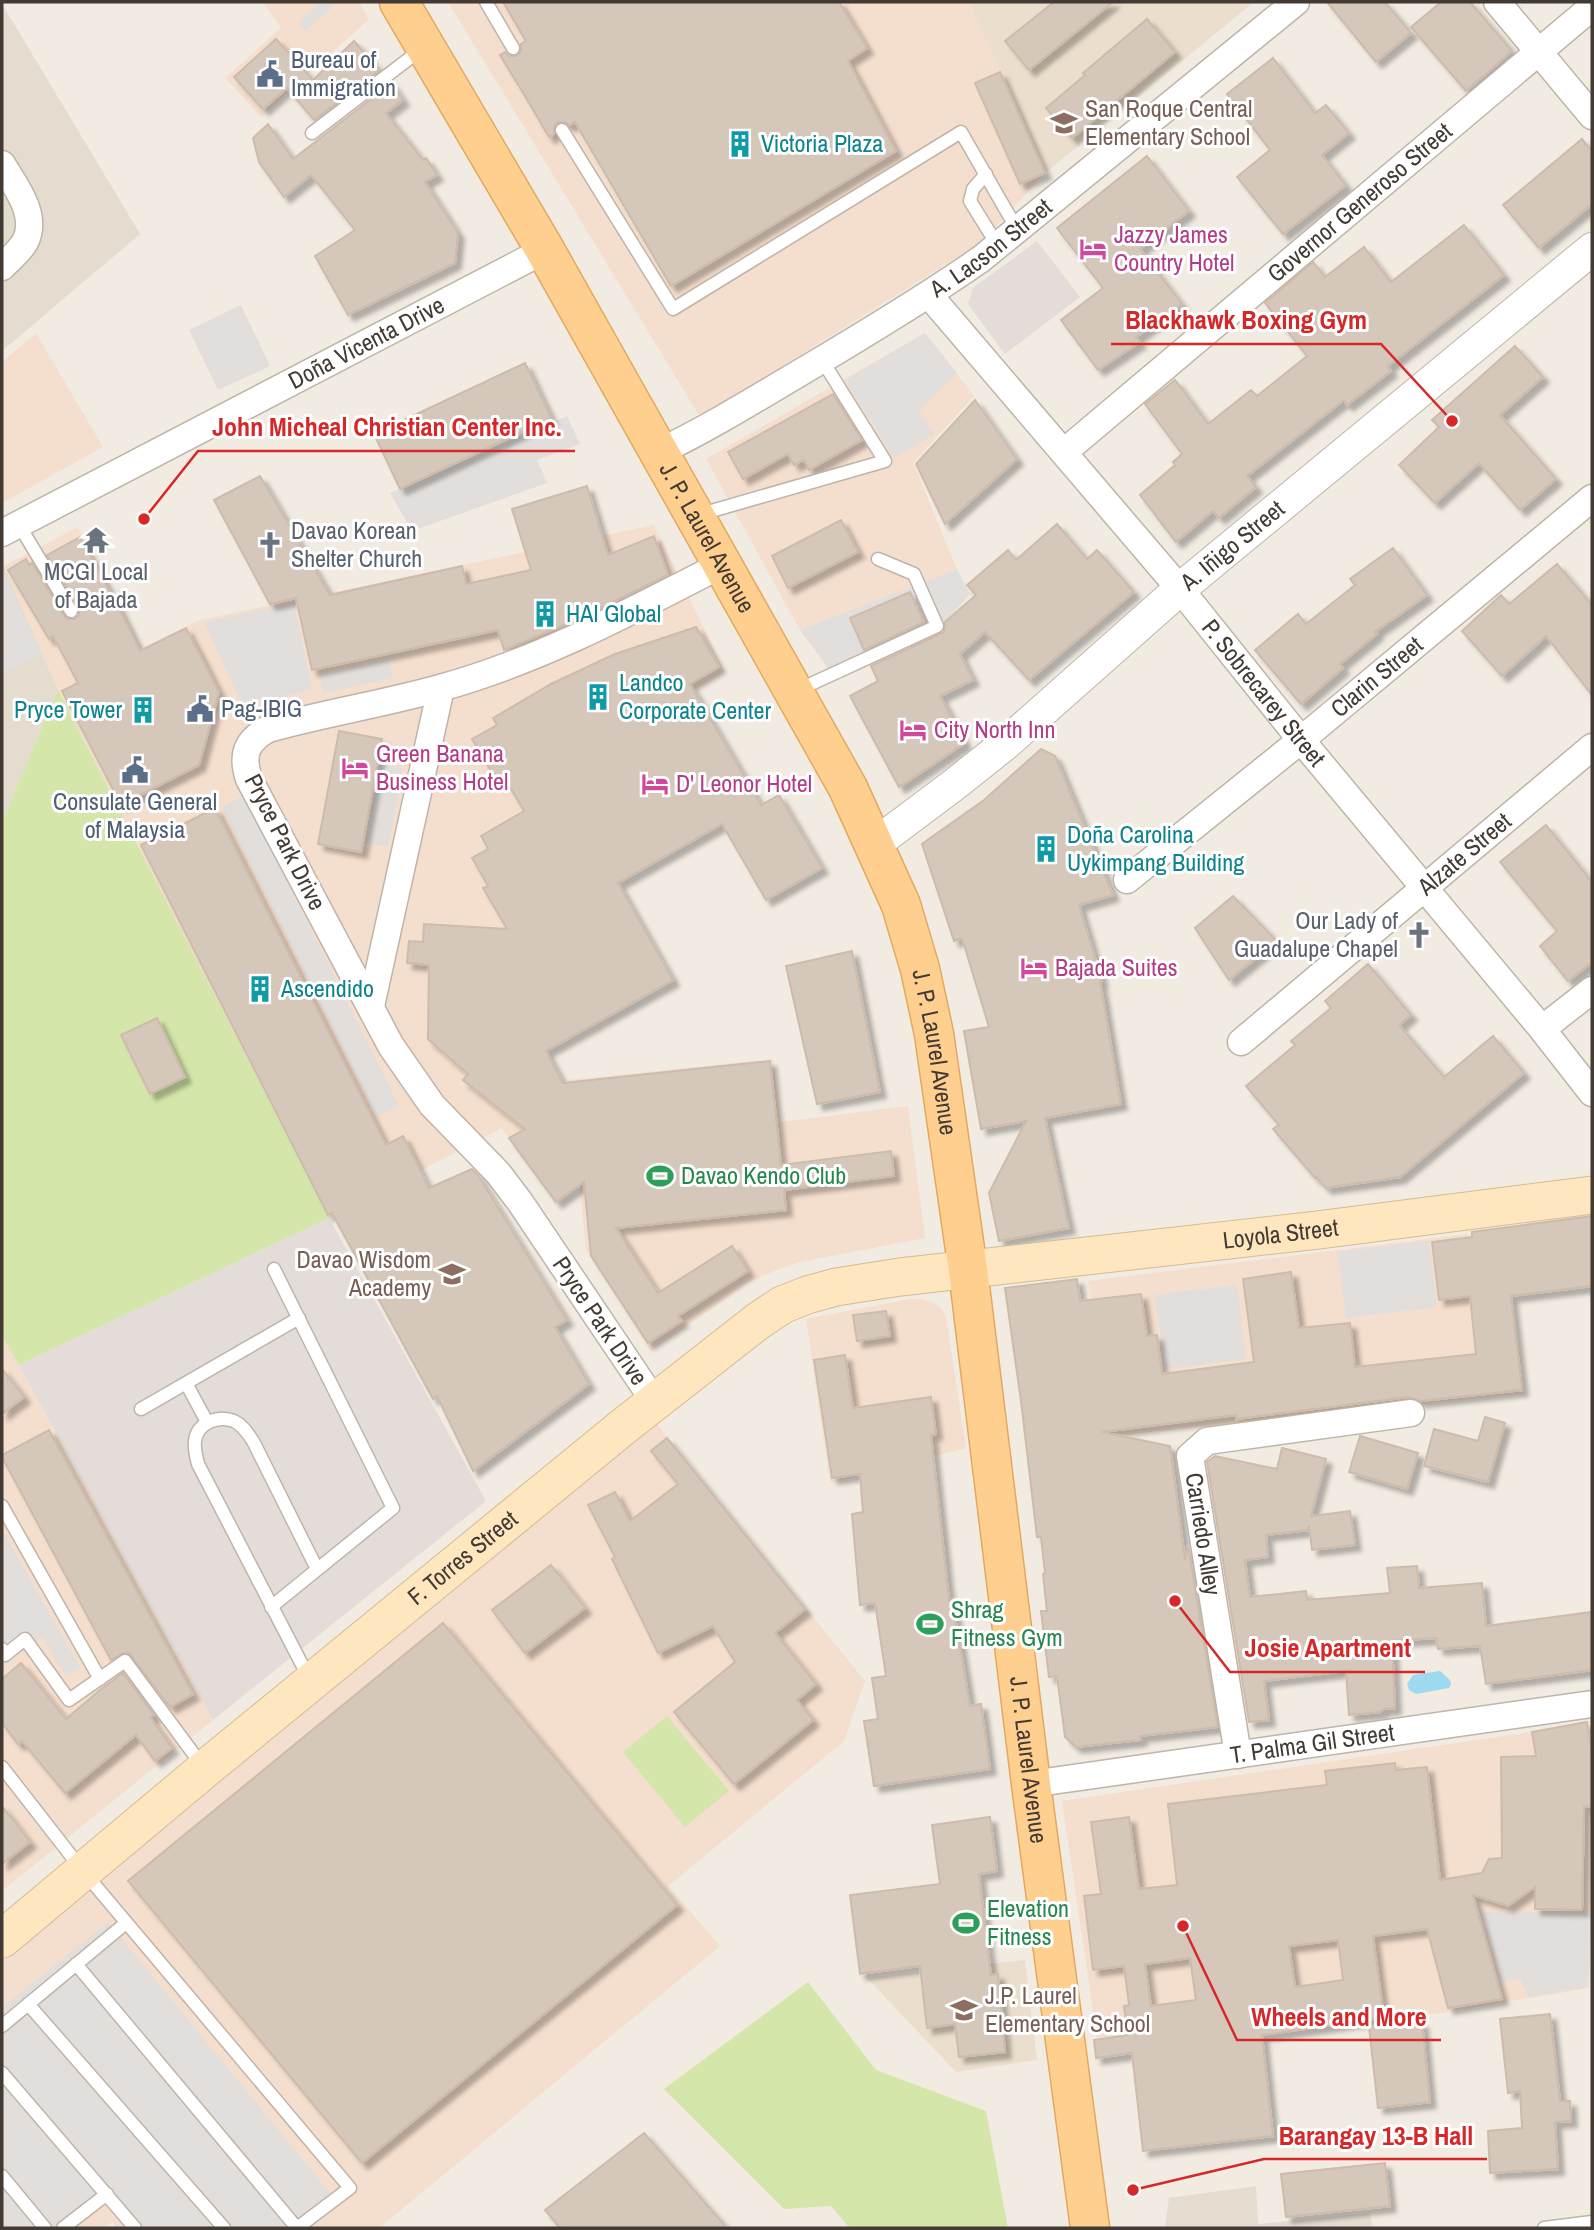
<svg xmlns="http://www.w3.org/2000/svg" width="1594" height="2230" font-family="'Archivo Narrow',sans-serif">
<defs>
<filter id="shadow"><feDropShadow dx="6" dy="6" stdDeviation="2" flood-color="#0004"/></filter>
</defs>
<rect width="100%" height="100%" fill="#f1ebe2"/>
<path fill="#e5dcd0" d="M2 4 140 234 2 351Z
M2 562 58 690 2 822Z
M1256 2186 1258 2224 1370 2213 1373 2228H1165L1169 2198Z"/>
<path fill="#f4decd" d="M263 2H359L369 19 261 117 225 78 281 28Z
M448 2H969L1045 173 983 241 700 417Z
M36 333 103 447 2 503V362Z
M925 333 974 396 913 463 957 569 800 630 706 459Z
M654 525 725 672 550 774 559 789 479 836 486 849 471 858 486 885 482 888 509 934 522 1003 558 1072 566 1107 509 1138 502 1128 329 1218 58 690 4 566 78 527 142 648 200 620Z
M773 1059 781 1122 908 1106 925 1238 800 1262 779 1269 751 1281 651 1351 586 1250 569 1080Z
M1468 1234 1477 1307 1513 1303 1524 1393 1111 1436 1088 1281Z
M910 1299H922L932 1302 941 1308 946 1317 966 1448 830 1483 806 1319Z
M2 1334 213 1720 2 1891Z
M656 1423 865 1681 844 1741 668 1886 720 1946 379 2228H117L112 2222 104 2228H2V1960L458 1582Z
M1531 1732 1536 1756 1535 1817 1592 1807V1901L1589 1988 1446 2012 1100 2058 1062 1801Z"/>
<path fill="#e3dcd8" d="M1037 241 1080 297 1005 354 968 304 973 288Z
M329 1218 486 1501 213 1720 19 1365Z"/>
<path fill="#ebdecc" d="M969 2H1254L1045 173Z
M1025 1960 1037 2060 956 2072 867 1978Z"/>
<path fill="#d4e6aa" d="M58 690 329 1218 19 1365 2 1335V822Z
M667 1716 729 1791 685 1827 623 1752Z
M808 1982 876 2070 986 2111 1008 2228H850L831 2206 784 2209 664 2089Z"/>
<path fill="#e2dedb" d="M320 2H338L306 31 298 22Z
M241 305 270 366 218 390 189 330Z
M925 333 957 373 919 410 934 434 894 458 845 380Z
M567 416 580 444 537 460 547 483 412 531 390 493Z
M2 569 41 654 2 674Z
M957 569 970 594 931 639 837 680 800 630Z
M294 603 312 689 244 708 204 622Z
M389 659 393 678 323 693 319 675Z
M380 765 403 769 388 847 365 842Z
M244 796 399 1106 377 1117 222 807Z
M1429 1241 1437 1307 1346 1318 1338 1252Z
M1237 1285 1246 1359 1165 1369 1155 1295Z
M2 1530 80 1667 66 1676 42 1637 2 1668Z
M1482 1912 1590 1913 1588 1987 1529 1997 1520 1978 1501 1983Z
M108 1922 334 2198 297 2228H126L106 2204 76 2228H2V2008Z"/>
<path fill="#9ddaef" d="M1440 1671 1450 1680 1451 1684 1449 1688 1416 1694 1409 1690 1407 1684 1413 1675Z"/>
<path fill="#d6c7bb" stroke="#cdbbab" stroke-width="2" fill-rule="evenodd" filter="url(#shadow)" d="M503 2H839L867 48 848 61 896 151 671 286 575 122 569 125 565 122H558L554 127V134L549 137 525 96 500 55 505 52 509 56H517L521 52V44L526 41Z
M1054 2H1113L1029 70 1005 41Z
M1327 2H1385L1411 33 1376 62Z
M1441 2H1470L1512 51 1466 91 1411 27Z
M1147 19 1175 52 1072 138 1046 108 1085 75 1083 73Z
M276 39 313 80 354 41 380 70 314 120 287 88 263 109 234 77Z
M1273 58 1315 113 1326 105 1349 133 1322 155 1346 185 1283 234 1237 177 1270 150 1227 94Z
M1000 72 1045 173 1020 184 975 83Z
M392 83 403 100 386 113 423 160 426 158 437 175 425 182 458 233 455 263 348 315 315 256 355 230 311 175 284 197 259 162 253 138 268 124 293 159Z
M1582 139 1592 151V204L1539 248 1503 205Z
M1147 156 1189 211 1140 249 1182 304 1136 337 1140 342 1098 370 1061 320 1103 288 1057 228Z
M1464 225 1504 275 1388 366 1391 371 1347 405 1344 400 1247 476 1256 487 1219 518 1213 511 1176 542 1140 495 1175 465 1173 462 1182 454 1145 404 1175 380 1208 424 1251 390 1257 396 1307 356 1265 303 1313 262 1325 277 1364 247 1391 282Z
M1515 346 1543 377 1500 415 1556 479 1520 510 1479 463 1435 503 1399 465 1439 427 1432 420Z
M525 363 551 418 400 489 374 434Z
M833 394 862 440 809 470 804 460 794 465 788 454 743 479 728 452Z
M975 400 1017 459 945 524 916 464Z
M260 476 330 595 462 566 466 584 531 570 512 509 587 486 608 555 654 536 668 575 578 619 504 650 498 630 312 670 296 598 270 604 214 500Z
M841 520 858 552 788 588 772 556Z
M1057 524 1087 559 1097 550 1134 592 1029 680 985 632 960 654 973 680 940 696 965 743 899 787 850 696 878 681 871 666 944 632 945 622 976 595 967 585 1008 550 1016 560Z
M80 537 119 608 140 651 186 628 219 692 199 765 121 805 62 691 78 683 53 636 49 639 8 570 26 559 29 565 32 563 64 616 67 619H75L79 615V607L47 555Z
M1393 548 1427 595 1375 632 1377 634 1340 664 1343 668 1301 704 1255 650 1298 614 1306 624 1355 585 1350 579Z
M1557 564 1592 605V695L1546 636 1502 676 1462 631 1501 595 1509 604Z
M910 592 924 622 864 650 850 618Z
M696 627 719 667 690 684 761 805 779 795 822 868 766 900 722 824 618 883 673 980 546 1051 563 1083 770 1061 781 1165 891 1151 894 1176 784 1190 786 1210 616 1228 658 1293 732 1246 748 1271 678 1316 682 1321 648 1343 591 1256 584 1182 556 1202 509 1138 525 1129 463 1080 468 1074 428 1039 429 965 407 963 409 941 423 942 424 924 507 929 483 888 488 886 472 858 488 849 481 836 524 811 504 777 497 781 472 739 497 725 493 718 551 684 615 654Z
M339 731 382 739 361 852 318 844Z
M1041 749 1055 756 1113 895 1079 905 1102 981H1100L1121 1104 1045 1118 1069 1228 999 1241 989 1193 1026 1121 981 1129 964 1031 989 1027 962 938 954 941 922 844 984 800Z
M215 808 386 1145 403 1136 429 1188 472 1169 478 1175 567 1320 555 1327 589 1384 473 1471 437 1396 433 1399 332 1213 328 1215 141 845Z
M1546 825 1592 882V962L1568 981 1540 946 1557 931 1500 862Z
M1233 896 1277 941 1229 980 1195 928Z
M852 951 880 1092 817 1104 786 966Z
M1368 964 1411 1015 1399 1025 1444 1077 1493 1036 1524 1073 1400 1177 1326 1188 1316 1177 1315 1178 1273 1129 1279 1125 1246 1086 1295 1045 1291 1041 1331 1008 1325 1001Z
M157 1018 185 1077 150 1094 121 1035Z
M1592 1216V1286L1511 1296 1522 1390 1421 1401 1409 1397 1236 1419V1415L1102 1432 1170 1446 1185 1560 1188 1545 1218 1727 1140 1736 1141 1740 1076 1747 1065 1737 1057 1676 1049 1677 1041 1611H1047L1043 1574 1045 1573 1041 1537H1037L1021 1401 1005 1288 1077 1279 1080 1301 1141 1294 1147 1336 1157 1335 1162 1374 1254 1362 1243 1279 1291 1272 1299 1328 1350 1323 1355 1367 1476 1354 1470 1296 1439 1300 1432 1242 1472 1237V1232Z
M886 1311 890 1336 857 1341 853 1315Z
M845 1355 853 1408 931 1397 936 1434 931 1435 949 1600 952 1599 970 1706 981 1704 990 1769 874 1786 864 1721 878 1719 872 1678 886 1676 875 1603 860 1605 852 1514 863 1512 860 1474 832 1478 814 1360Z
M2 1369 24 1397 2 1414Z
M1485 1417 1505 1423 1488 1482 1424 1466 1434 1429 1478 1441Z
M49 1430 193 1694 170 1707 129 1653 121 1654 111 1660 2 1457V1455Z
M1360 1436 1418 1453 1407 1489 1349 1472Z
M667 1438 805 1609 775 1633 816 1684 797 1700 813 1720 734 1784 674 1712 735 1662 713 1626 658 1653 612 1559 615 1557 588 1505 615 1492 630 1521 678 1484 651 1451Z
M1282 1448 1326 1459 1311 1516 1350 1511 1355 1545 1312 1550 1309 1526 1308 1530 1266 1535 1268 1557 1245 1560 1250 1597 1306 1591 1307 1600 1390 1593 1387 1568 1417 1566 1419 1588 1482 1583 1486 1626 1592 1612V1670L1486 1684 1480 1646 1438 1649 1436 1638 1392 1641 1395 1708 1384 1709 1380 1712 1349 1715 1346 1671 1264 1681 1269 1720 1249 1722 1207 1462 1215 1456 1277 1469Z
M551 1565 585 1608 525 1653 492 1610Z
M443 1623 677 1905 362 2163 128 1881Z
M21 1663 66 1719 100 1690 123 1673 154 1715 150 1717 172 1748 155 1761 136 1735 65 1793 22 1741 18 1744 2 1723V1679Z
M1587 1722 1592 1750V1806L1584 1807 1582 1910 1535 1909V1887L1508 1906 1473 1895 1502 1999 1448 2008 1427 1929 1373 1936 1384 2018 1262 2035 1273 2136 1143 2151 1132 2053 1096 2058 1094 2040 1128 2035 1124 2006 1129 2005 1124 1966 1093 1970 1084 1896 1101 1894 1091 1822 1129 1817 1139 1889 1177 1885 1168 1804 1327 1785 1325 1771 1395 1763 1396 1770 1427 1767 1440 1880 1482 1873 1489 1859 1502 1858 1501 1757 1536 1756 1532 1732ZM1338 1940 1343 1980 1295 1987 1289 1946ZM1190 1958 1196 2000 1151 2006 1145 1964Z
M2 1806 30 1842 2 1864Z
M990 1817 997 1871 979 1874 991 1975 998 1974 1005 2052 959 2057 955 2024 927 2028 920 1966 860 1974 850 1895 940 1884 932 1825Z
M1550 2014 1560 2101H1570L1571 2121 1555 2122 1558 2169 1490 2173 1488 2131 1522 2128 1520 2091 1508 2093 1500 2019Z
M1422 2022 1430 2102 1378 2108 1369 2027Z
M644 2133 727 2228H560L545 2210Z
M1385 2163 1390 2206 1286 2217 1281 2174Z"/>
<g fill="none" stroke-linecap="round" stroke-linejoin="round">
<defs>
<path id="service" d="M486 2 513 48
M562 130 673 309 961 132 1018 231
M312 133 423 48
M986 174 973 189 970 201 998 246
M701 514 885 461 822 360
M19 525 71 611
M798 690 937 626 914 574 878 559
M186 1383 207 1422
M141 1409 299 1318
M2 1506 100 1679
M271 1607 393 1508 274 1269
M2 1649 5 1655 25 1639 69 1700 125 1661 204 1768
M310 1680 198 1464C196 1456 194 1449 195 1441 197 1423 218 1415 234 1421 243 1425 248 1434 253 1441L317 1569
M2 1767 83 1871 350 2188 297 2228 76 1964
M28 2004 224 2228
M2 2026 126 1923
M2 2073 135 2228
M2 2176 45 2228
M63 2228 107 2194
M1544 2228 1592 2222"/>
<g id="minor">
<path d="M1497 2 1592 116"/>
<path d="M2 164C15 186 39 215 25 242 19 252 10 259 2 267"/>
<path id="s1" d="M929 295 1180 589 1301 740 1542 1029 1592 1093"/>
<path id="s2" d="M659 452C711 427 759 397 808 368 867 333 925 298 981 259L1296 2"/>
<path id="s3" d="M1064 452 1592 7"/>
<path id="s4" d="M2 533 545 250"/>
<path id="s5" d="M1127 880 1301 740 1592 498"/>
<path d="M371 1006 441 688"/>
<path d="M1542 1029 1592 990"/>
<path id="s6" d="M1241 1042 1592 747"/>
<path d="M654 1401 520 1202 498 1173 432 1105 391 1046 249 779C241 755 246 741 268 729 325 713 383 704 440 688 539 661 632 611 723 564"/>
<path d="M1238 1755 1190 1456 1207 1441 1411 1413"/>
<path id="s7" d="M1031 1784 1592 1704"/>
</g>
<g id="tertiary">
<path id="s8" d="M875 844 955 784 1004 745 1180 589 1592 249"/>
</g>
<g id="secondary">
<path id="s9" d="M2 1939 205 1769 624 1426 758 1321 782 1305 807 1295 836 1287 900 1277 1318 1230 1592 1195"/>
</g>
<g id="primary">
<path id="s10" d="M399 2 545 250 848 788 901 905 920 969 934 1034 968 1270 1031 1784 1090 2228"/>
</g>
</defs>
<use href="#service" stroke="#bfb4a8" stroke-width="15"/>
<use href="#minor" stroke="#bfb4a8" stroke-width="29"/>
<use href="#tertiary" stroke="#bfb4a8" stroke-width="34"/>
<use href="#secondary" stroke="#d5bb94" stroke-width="39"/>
<use href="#primary" stroke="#e3a95f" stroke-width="41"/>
<use href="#service" stroke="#fff" stroke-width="12"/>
<use href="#minor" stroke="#fff" stroke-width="26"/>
<use href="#tertiary" stroke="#fff" stroke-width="32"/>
<use href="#secondary" stroke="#fee6bf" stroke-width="37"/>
<use href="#primary" stroke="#fecf8f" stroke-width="38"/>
</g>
<defs>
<symbol id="civic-bare" viewBox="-9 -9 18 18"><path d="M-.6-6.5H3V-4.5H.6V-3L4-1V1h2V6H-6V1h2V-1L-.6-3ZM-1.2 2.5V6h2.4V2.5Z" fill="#5c6f8a" stroke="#fff" stroke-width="2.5" paint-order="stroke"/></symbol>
<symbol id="school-bare" viewBox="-9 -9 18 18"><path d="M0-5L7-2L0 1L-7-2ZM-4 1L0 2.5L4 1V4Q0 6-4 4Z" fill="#8d6e63" stroke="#fff" stroke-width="2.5" paint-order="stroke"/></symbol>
<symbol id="building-bare" viewBox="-9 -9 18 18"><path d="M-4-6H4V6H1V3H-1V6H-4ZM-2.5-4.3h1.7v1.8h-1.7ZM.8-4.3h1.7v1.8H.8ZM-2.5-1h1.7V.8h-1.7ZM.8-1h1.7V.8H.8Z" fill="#0f9aa8" stroke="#fff" stroke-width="2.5" paint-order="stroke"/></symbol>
<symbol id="hotel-bare" viewBox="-9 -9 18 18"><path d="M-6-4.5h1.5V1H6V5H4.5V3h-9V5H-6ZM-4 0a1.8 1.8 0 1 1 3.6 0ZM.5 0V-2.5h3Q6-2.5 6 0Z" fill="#d1479c" stroke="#fff" stroke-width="2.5" paint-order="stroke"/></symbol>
<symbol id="temple-bare" viewBox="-9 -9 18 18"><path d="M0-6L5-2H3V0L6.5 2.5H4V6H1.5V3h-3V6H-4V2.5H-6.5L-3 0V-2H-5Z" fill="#6b7280" stroke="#fff" stroke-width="2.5" paint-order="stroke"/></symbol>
<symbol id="church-bare" viewBox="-9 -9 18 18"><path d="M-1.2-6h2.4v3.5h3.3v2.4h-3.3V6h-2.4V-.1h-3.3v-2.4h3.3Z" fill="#6b7280" stroke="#fff" stroke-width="2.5" paint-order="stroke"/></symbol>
<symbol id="stadium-bare" viewBox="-9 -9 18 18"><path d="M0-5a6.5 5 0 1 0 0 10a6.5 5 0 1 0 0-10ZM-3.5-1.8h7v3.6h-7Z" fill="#2e9e5b" stroke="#fff" stroke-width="2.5" paint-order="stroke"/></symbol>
</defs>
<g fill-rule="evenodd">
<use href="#civic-bare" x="251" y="55" width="38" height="38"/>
<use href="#school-bare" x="1045" y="104" width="38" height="38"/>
<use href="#building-bare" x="721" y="125" width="38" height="38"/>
<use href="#hotel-bare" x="1074" y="230" width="38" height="38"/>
<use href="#temple-bare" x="77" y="521" width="38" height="38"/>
<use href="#church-bare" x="251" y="526" width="38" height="38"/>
<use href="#building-bare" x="526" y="595" width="38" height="38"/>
<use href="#building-bare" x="579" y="678" width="38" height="38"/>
<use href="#civic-bare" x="181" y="690" width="38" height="38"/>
<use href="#building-bare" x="124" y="691" width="38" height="38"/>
<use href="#hotel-bare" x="894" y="711" width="38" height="38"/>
<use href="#hotel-bare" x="336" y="749" width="38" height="38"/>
<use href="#civic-bare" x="116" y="751" width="38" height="38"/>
<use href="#hotel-bare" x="636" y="765" width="38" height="38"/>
<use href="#building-bare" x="1027" y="830" width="38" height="38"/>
<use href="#church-bare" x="1400" y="916" width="38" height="38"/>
<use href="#hotel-bare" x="1015" y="949" width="38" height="38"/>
<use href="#building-bare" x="241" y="970" width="38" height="38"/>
<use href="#stadium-bare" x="641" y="1157" width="38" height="38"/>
<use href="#school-bare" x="433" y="1255" width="38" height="38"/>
<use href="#stadium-bare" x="911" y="1605" width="38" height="38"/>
<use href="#stadium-bare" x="947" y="1904" width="38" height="38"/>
<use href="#school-bare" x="945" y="1991" width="38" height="38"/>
</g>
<g text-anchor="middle" stroke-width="6" stroke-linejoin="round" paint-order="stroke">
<g font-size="24" fill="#4e5e75" stroke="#fff" text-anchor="start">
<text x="291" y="68">Bureau of<tspan x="291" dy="28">Immigration</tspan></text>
<text x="221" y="717">Pag-IBIG</text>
<text x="135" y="810" text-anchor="middle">Consulate General<tspan x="135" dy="28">of Malaysia</tspan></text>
</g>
<g font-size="24" fill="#785e54" stroke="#fff" text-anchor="start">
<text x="1085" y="117">San Roque Central<tspan x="1085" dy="28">Elementary School</tspan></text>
<text x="431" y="1268" text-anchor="end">Davao Wisdom<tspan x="431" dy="28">Academy</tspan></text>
<text x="985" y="2004">J.P. Laurel<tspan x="985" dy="28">Elementary School</tspan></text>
</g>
<g font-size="24" fill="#0d838f" stroke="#fff" text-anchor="start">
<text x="761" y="152">Victoria Plaza</text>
<text x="566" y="622">HAI Global</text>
<text x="619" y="691">Landco<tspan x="619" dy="28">Corporate Center</tspan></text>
<text x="122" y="718" text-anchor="end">Pryce Tower</text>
<text x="1067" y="843">Doña Carolina<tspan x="1067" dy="28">Uykimpang Building</tspan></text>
<text x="281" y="997">Ascendido</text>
</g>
<g font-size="24" fill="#433a33" stroke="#fff">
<text dy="8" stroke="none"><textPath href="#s3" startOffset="387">Governor Generoso Street</textPath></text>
<text dy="8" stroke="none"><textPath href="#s2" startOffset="390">A. Lacson Street</textPath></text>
<text dy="8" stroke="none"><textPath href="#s4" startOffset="411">Doña Vicenta Drive</textPath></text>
<text dy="8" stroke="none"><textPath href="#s10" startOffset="618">J. P. Laurel Avenue</textPath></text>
<text dy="8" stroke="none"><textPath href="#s8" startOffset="466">A. Iñigo Street</textPath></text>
<text dy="8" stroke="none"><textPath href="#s5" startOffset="322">Clarin Street</textPath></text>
<text dy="8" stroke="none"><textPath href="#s1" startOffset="520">P. Sobrecarey Street</textPath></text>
<text transform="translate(285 842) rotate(63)" y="8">Pryce Park Drive</text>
<text dy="8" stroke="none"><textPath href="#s6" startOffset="292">Alzate Street</textPath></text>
<text dy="8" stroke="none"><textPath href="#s10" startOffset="1185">J. P. Laurel Avenue</textPath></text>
<text dy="8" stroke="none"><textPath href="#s9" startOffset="1510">Loyola Street</textPath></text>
<text transform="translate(600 1321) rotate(56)" y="8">Pryce Park Drive</text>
<text transform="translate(1203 1534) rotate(81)" y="8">Carriedo Alley</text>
<text dy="8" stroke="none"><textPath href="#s9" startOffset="598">F. Torres Street</textPath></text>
<text dy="8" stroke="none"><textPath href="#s7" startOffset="284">T. Palma Gil Street</textPath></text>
<text dy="8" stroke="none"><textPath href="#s10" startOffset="1899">J. P. Laurel Avenue</textPath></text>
</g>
<g font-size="24" fill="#b23c85" stroke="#fff" text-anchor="start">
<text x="1114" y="243">Jazzy James<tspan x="1114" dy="28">Country Hotel</tspan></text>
<text x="934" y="738">City North Inn</text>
<text x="376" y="762">Green Banana<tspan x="376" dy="28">Business Hotel</tspan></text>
<text x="676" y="792">D' Leonor Hotel</text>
<text x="1055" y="976">Bajada Suites</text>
</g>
<g font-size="24" fill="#5b616d" stroke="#fff" text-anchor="start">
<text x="291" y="539">Davao Korean<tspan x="291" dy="28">Shelter Church</tspan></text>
<text x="96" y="580" text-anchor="middle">MCGI Local<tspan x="96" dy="28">of Bajada</tspan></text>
<text x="1398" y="929" text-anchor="end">Our Lady of<tspan x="1398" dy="28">Guadalupe Chapel</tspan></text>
</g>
<g font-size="24" fill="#27864d" stroke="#fff" text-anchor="start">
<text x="681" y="1184">Davao Kendo Club</text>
<text x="951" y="1618">Shrag<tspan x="951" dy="28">Fitness Gym</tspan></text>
<text x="987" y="1917">Elevation<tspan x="987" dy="28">Fitness</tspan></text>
</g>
</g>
<path fill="none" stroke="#d62828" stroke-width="2.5" d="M1452 421L1381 344H1111M144 519L198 451H575M1175 1601L1230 1672H1425M1183 1926L1237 2040H1441M1133 2190L1264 2159H1487"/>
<g fill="#d62828" stroke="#fff" stroke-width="2.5">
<circle cx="1452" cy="421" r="7"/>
<circle cx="144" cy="519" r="7"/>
<circle cx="1175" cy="1601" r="7"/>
<circle cx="1183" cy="1926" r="7"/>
<circle cx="1133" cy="2190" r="7"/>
</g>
<g font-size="26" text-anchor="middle" font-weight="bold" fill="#d62828" stroke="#fff" stroke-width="6" stroke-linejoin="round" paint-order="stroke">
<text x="1246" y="329">Blackhawk Boxing Gym</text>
<text x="387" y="436">John Micheal Christian Center Inc.</text>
<text x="1328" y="1657">Josie Apartment</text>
<text x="1339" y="2026">Wheels and More</text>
<text x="1376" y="2145">Barangay 13-B Hall</text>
</g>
<rect width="1594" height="2230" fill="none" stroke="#433a33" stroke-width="7"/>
</svg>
